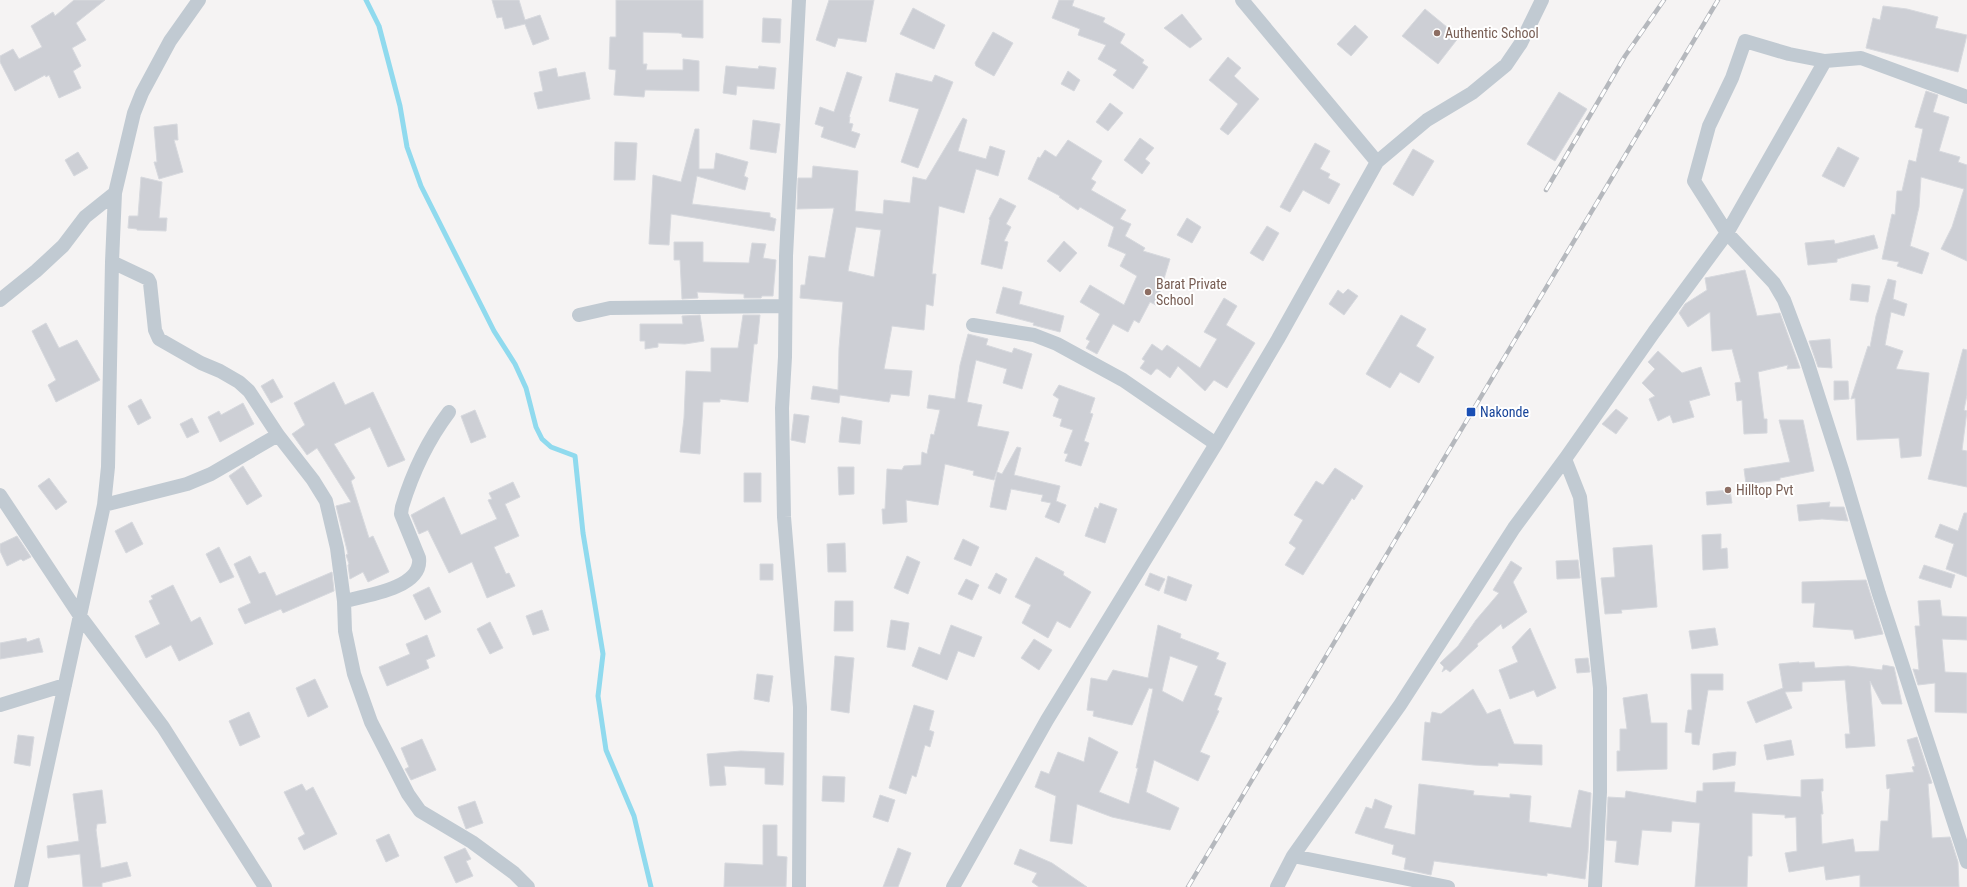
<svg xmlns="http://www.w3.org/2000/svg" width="1967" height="887" font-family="'Roboto Condensed',sans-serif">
<rect width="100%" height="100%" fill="#f5f3f3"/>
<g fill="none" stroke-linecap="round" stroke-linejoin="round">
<path stroke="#90daee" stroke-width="5" d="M366 0 379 26 400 106 407 147 421 186 494 331 515 364 526 388 536 427 542 439 551 447 575 456 583 533 603 654 598 696 606 750 634 816 651 887"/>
</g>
<path fill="#cdcfd5" stroke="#d7d9de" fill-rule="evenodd" d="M74 0H105L76 23 86 40 72 48 81 66 73 71 81 88 59 98 49 75 46 77 45 75 15 91 0 62V56L13 49 19 59 42 47 31 26 53 12 55 16Z
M492 0H519L525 20 540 15 549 39 533 45 525 24 505 29 502 17 497 18Z
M616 0H703V38L682 37V34L679 33 643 32V64H647L646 70H683V59L699 61V91L645 90 644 97 614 95 616 70 609 69 610 37H616Z
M829 0H874L866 42 838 38 835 47 816 40Z
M1059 0H1074L1072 6 1105 18 1103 22 1125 34 1120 43 1144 60 1142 63 1148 67 1133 89 1113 75 1117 70 1098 59 1106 45 1078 35 1080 29 1052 18Z
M1883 6 1907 9 1938 17 1935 28 1967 35 1958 72 1866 48 1873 18 1880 20Z
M913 8 945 25 934 49 900 34Z
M1425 9 1459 37 1438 64 1402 36Z
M1182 14 1202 39 1190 48 1164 28Z
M763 18 781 19 780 43 762 42Z
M1355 25 1368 37 1351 56 1337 44Z
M993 32 1013 43 994 76 976 66 975 63Z
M1228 57 1241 68 1234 76 1259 99 1228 135 1220 129 1238 104 1209 80Z
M726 66 758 69 759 66 776 68 774 89 737 86 736 95 723 93Z
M556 68 558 77 585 72 590 99 538 109 534 93 543 91 539 72Z
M1068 71 1080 80 1074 91 1061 84Z
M847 72 862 77 849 117H850L849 123 853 124 851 131 860 134 855 148 821 137 824 127 815 124 820 107 834 112Z
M896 73 932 82 935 75 953 82 918 168 901 162 919 109 889 101Z
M1926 91 1938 95 1933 112 1949 117 1939 151 1960 157 1958 162 1967 165V261L1941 249 1952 227 1964 189 1921 177 1919 207 1910 246 1929 253 1922 274 1897 266 1899 262 1882 259 1892 214 1895 215 1897 191H1902L1909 160 1916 162 1923 129 1915 127Z
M1559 92 1587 109 1555 161 1527 144Z
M1110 103 1123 113 1108 131 1096 122Z
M963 118 967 120 958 151 986 159 990 146 1005 151 998 176 976 169 964 213 939 206 932 274H936L933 306 926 304 924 330 892 326 884 369 912 371 909 396 891 394 889 402 840 395 839 403 811 399 813 386 838 390 839 348 843 302 800 298 801 285H805L809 256 825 258 834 208 797 209 798 178H812L813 166 858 171 855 211 883 214 884 200 910 203 913 177 926 180ZM856 227 881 230 874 277 848 271Z
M753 120 780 124 776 153 750 149Z
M177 124 178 140H174L183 172 159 179 154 162H157L154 127Z
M695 129H699V169H714L716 153 748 162 744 176 748 178 745 190 697 176 692 204 770 213V217L776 219 774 231 671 214 669 245 649 244 653 175 681 182Z
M1140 138 1154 148 1145 159 1150 163 1142 174 1124 160Z
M1068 140 1102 161 1091 179 1096 182 1091 190 1126 210 1120 219 1131 224 1125 236 1145 248 1143 251 1170 259 1156 305 1150 302 1139 323 1134 320 1128 332 1113 324 1097 354 1086 348 1090 341 1086 339 1100 314 1080 302 1090 285 1124 305 1137 276 1120 266 1126 254 1108 246 1114 227 1080 207 1078 210 1059 197 1060 196 1028 179 1038 157 1040 158 1045 150 1056 157Z
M615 142 637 143 635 180H614Z
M1315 143 1330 151 1320 169 1330 174 1328 178 1340 184 1329 204 1303 190 1290 212 1280 207Z
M1838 147 1859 158 1844 187 1822 176Z
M1413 149 1434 161 1413 196 1393 184Z
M78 152 88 168 74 176 65 160Z
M141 177 162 182 159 218H167L166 231 137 230V229L128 228 129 216H138Z
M1000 198 1016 206 1006 224 1011 227 1004 241 1008 242 1002 269 981 264 990 220 989 219Z
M1187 218 1201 227 1192 243 1177 235Z
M1267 226 1279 233 1263 261 1250 253Z
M1874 235 1878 248 1837 259V262L1808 265 1805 243 1834 240 1835 244Z
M1064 241 1077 253 1060 272 1047 261Z
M674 242H703V262L749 263 752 243 766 244 763 258 776 260 773 296H762L761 298H744V294L697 292 698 298 682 299 680 260H674Z
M1745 270 1757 316 1780 313 1800 368 1787 369 1788 365 1758 372 1764 419H1767V433L1744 434 1742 400 1737 401 1735 383 1741 382 1732 349 1712 351 1710 312 1688 327 1679 313 1685 304 1707 290 1705 278Z
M1888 279 1896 281 1893 299 1907 304 1904 316 1891 312 1885 345 1903 351 1896 369 1929 373 1921 456 1901 458 1899 438 1857 440 1855 398 1851 399 1868 346 1870 347 1876 316Z
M1852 284 1870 286 1868 302 1850 300Z
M1003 287 1022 292 1019 304 1064 316 1060 332 1033 325 1034 323 996 313Z
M1348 289 1358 296 1344 315 1329 304 1338 290 1343 294Z
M1224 298 1237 306 1226 325 1255 343 1227 388 1214 380 1205 391 1178 366 1170 378 1158 369H1156L1151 375 1140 368 1145 361 1142 359 1152 344 1162 351 1167 345 1200 368 1217 339 1204 332Z
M700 315 704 341 685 344 658 343V347L645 349V341H640V324H683L682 316Z
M743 315H760L757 344H754L748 402 720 399V402H703L700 454 680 452 684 418 686 371 711 372V348H738Z
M1401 315 1426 329 1416 346 1434 357 1419 383 1400 372 1390 388 1366 374Z
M46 323 59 348 77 340 100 380 56 402 48 385 56 380 32 331Z
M968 334 988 339 986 345 1012 353 1014 348 1032 354 1022 389 1003 383 1007 369 976 360 967 402 982 405 977 426 1009 432 994 480 973 475 974 471 945 464 938 505 906 500 907 522 883 524 882 509H885L887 469 902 470 904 466 921 465 922 452 927 454 931 434 934 435 940 410 927 408 929 395 955 399 960 365Z
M1830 339 1832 368 1818 367 1809 341Z
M1963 349 1967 350V395L1964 410 1967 411 1962 450 1967 451V487L1928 479Z
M1658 351 1682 373 1701 367 1710 395 1689 401 1694 417 1673 423 1670 415 1658 421 1649 399 1655 396 1642 383 1655 369 1648 362Z
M273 379 283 397 271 403 261 386Z
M1834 381H1848L1849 399 1834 400Z
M334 382 345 405 373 392 405 460 388 467 370 427 334 444 355 478 351 481 369 538 373 536 389 572 368 582 363 572 350 579 348 565 349 564 346 555 348 554 336 506 351 502 317 448 307 455 292 434 305 425 294 403Z
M1059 385 1095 398 1090 413 1093 414 1084 441 1089 443 1081 466 1065 461 1068 454 1064 453 1073 430 1060 426 1062 419 1053 416 1059 399 1053 395Z
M141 399 151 418 138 425 128 406Z
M243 403 254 424 220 442 208 417 219 411 221 415Z
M1616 409 1628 418 1616 434 1602 424Z
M475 410 486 437 471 443 461 416Z
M794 414 809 416 805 443 791 440Z
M842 417 862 421 860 444 839 442Z
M192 418 199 432 187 438 180 424Z
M1779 420H1803L1814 471 1780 478V480L1746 484 1744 469 1790 462Z
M1017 447 1021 448 1014 475 1060 486 1056 501 1066 505 1059 523 1045 517 1051 503 1041 501 1043 495 1011 489 1006 510 990 507 997 472 1002 474Z
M243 466 262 496 247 505 229 476Z
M838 467H854V494L839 495Z
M1335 468 1363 486 1354 500 1352 498 1303 575 1285 565 1296 548 1289 543 1303 520 1294 515 1316 481 1323 485Z
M744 473H761V502H744Z
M49 478 67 502 56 510 38 486Z
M513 482 520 497 505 504 519 536 494 547 506 574 509 573 515 586 487 598 472 562 449 573 428 530 419 534 411 515 444 497 461 535 497 519 488 500 492 499 489 493Z
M1730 490 1732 503 1707 505 1706 492Z
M1830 502 1829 507H1844L1848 521 1822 519 1799 521 1797 505Z
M1100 503 1117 509 1105 543 1085 536 1095 507 1098 509Z
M1964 513H1967V577L1946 569 1954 544 1935 537 1940 524 1958 531Z
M132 522 143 544 126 553 115 531Z
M1721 534V549L1727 548 1728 568 1703 570 1702 535Z
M17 536 31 557 23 561 21 559 7 566 0 551V544Z
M963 539 979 547 971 566 954 559Z
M845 543 846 572H828L827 544Z
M1652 545 1657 607 1621 610 1622 613 1605 614 1601 578 1615 577 1613 548Z
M219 547 234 577 220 583 206 554Z
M250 556 259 574 265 572 276 596 332 572 334 591 283 613 281 609 245 624 238 609 251 603 234 564Z
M907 556 920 562 908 594 894 588Z
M1036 557 1064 572 1063 575 1091 592 1070 628 1057 621 1048 638 1022 623 1031 605 1015 597Z
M1578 560 1580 578 1557 579 1556 561Z
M1511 561 1522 568 1513 582 1527 612 1503 629 1501 624 1477 644 1478 646 1450 672 1446 669 1442 672 1444 667 1440 663 1458 646 1476 620 1499 593 1493 590Z
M760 564H773V580H760Z
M1924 565 1955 575 1951 588 1919 578Z
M996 573 1007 579 1000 594 988 588Z
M1150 573 1165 579 1159 591 1145 585Z
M1168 576 1192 585 1186 601 1164 593Z
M966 579 979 585 972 600 958 594Z
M1866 580 1883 634 1855 639 1853 630 1813 627 1815 603H1802V582Z
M173 585 191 622 200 617 213 644 179 661 171 645 146 658 135 636 160 624 149 601 153 599 151 596Z
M429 587 441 612 425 620 413 595Z
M1940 600 1942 616 1967 617V640L1942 639 1945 672 1967 673V713L1935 712V683L1918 685 1913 669 1919 670 1915 626H1920L1918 601Z
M835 601H853V631H834Z
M542 610 549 630 533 635 526 616Z
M891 620 909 623 905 650 887 647Z
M490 622 503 648 490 654 477 629Z
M951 625 982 637 974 657 958 651 947 680 912 666 919 647 940 655Z
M1158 625 1181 634 1180 638 1219 653 1216 659 1226 663 1214 695 1222 698 1217 710 1219 711 1200 752 1210 756 1198 781 1154 760 1146 792 1179 808 1170 830 1112 817 1077 804 1072 844 1050 841 1056 796 1035 787 1041 771 1049 774 1058 752 1084 762 1089 737 1118 752 1099 792 1129 804 1138 768H1136L1153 689 1149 688 1132 725 1093 716 1094 711 1087 710 1091 678 1107 681 1113 670 1148 678ZM1170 656 1198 666 1183 702 1162 691Z
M1530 628 1556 688 1537 697 1534 690 1510 699 1499 670 1518 662 1512 647Z
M1715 628 1718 645 1692 649 1689 631Z
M427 635 435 656 426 660 429 668 387 686 379 667 410 654 406 644Z
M26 638 27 642 39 638 43 652 0 659V643Z
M1034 639 1052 650 1039 670 1021 658Z
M835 656 854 658 849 713 831 710Z
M1588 658 1590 672 1577 673 1575 659Z
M1799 662V663L1814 662 1815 668 1848 666 1882 670 1883 665 1894 667 1902 704H1882L1870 681 1875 746 1846 748 1845 734H1850L1845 680 1802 682V691L1785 692 1792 708 1756 723 1747 702 1783 688 1779 664Z
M757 674 773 676 769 702 754 699Z
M1691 674H1723V690H1708L1699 745 1692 744V733L1685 732 1688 710H1692Z
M315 679 328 707 308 717 296 688Z
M1473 689 1487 714 1500 709 1514 744 1542 745V765L1498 763V766L1474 765 1422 760 1425 722 1430 723 1432 712 1441 714Z
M1647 694 1651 723H1667V769L1617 771V751H1620V729H1627L1623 698Z
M914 705 934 711 929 730 934 732 930 747 925 745 916 777 912 775 906 794 889 788Z
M249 712 260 737 240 746 229 721Z
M18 735 34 737 30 766 14 763Z
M1917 737 1932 783 1928 784 1932 838 1950 837 1958 862 1959 887H1860V875L1826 880 1824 866 1789 872 1785 853 1797 851 1796 817 1785 818V815L1752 813V856H1748L1747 887H1695L1700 823 1672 821 1671 832 1642 830 1638 865 1615 862 1617 841 1606 840 1608 797 1625 798 1626 791 1696 803 1697 791H1703V783L1735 782 1734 792 1801 797V780L1823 779V791H1821L1823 814H1821L1822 844 1853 839 1855 852 1879 851 1881 821H1888L1890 788 1887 789 1886 775 1914 772 1912 767 1915 766 1907 740Z
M422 739 436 770 411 780 405 769 409 767 401 748Z
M1791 740 1794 755 1767 760 1764 745Z
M741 751 784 753 783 785 765 784V768L724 766 726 785 710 786 707 754Z
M1728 752H1736L1735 765 1713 770V754Z
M823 776 845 777 844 802 822 801Z
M302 784 306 791 313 787 337 834 304 850 298 838 305 834 284 792Z
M1419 784 1474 791 1473 795 1510 798V794L1531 796 1529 822 1571 828 1579 790 1591 793 1588 852 1585 879 1547 873V876L1434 861 1431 875 1404 869 1406 858 1392 854 1394 845 1355 833 1366 807 1372 809 1375 799 1392 806 1384 828 1415 835Z
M102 790 106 823 97 824 96 830 101 868 127 862 131 876 102 883V887H83L80 854 48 858 47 846 79 841 73 794Z
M880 795 895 800 888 822 873 817Z
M475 801 483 823 466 829 458 807Z
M763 825H777V856L787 857 786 887H724L725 863 763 865Z
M389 834 399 856 386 862 376 840Z
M465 848 471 859 466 861 473 876 456 883 444 857Z
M898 848 911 853 898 887H883Z
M1020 849 1052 863 1087 887H1039L1032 882 1037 873 1014 864Z"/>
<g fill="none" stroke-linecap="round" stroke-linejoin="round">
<path stroke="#c1cad2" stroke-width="14" d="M1242 0 1377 162
M1967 97 1861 58 1825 61 1789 54 1745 41 1732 78 1709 126 1694 181 1727 233 1774 283 1784 300 1807 361 1842 470 1879 594 1967 862
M112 262 148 279 150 283 155 330 159 339 201 363 220 371 239 382 249 391 278 435 313 480 326 501 337 548 344 601 345 631 354 674 371 722 408 794 420 811 472 842 514 873 528 887
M0 300 36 271 63 246 85 217 115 193
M579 315 610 308 785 306
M973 325 1034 335 1057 344 1123 380 1216 444
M1565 459 1580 497 1600 688V792L1595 887
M0 495 80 616 163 727 265 887
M104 505 187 484 211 474 278 435
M344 601C365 596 423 588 419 558L401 514 402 507C412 474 428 440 449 412
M0 705 65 685
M1293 856 1448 887
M21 887 104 505 108 467 112 262 115 193 134 113 142 93 170 41 199 0
M799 887 800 707 784 517 782 408 785 357 786 256 799 0
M953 887 1047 720 1216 444 1278 339 1377 162 1427 120 1472 93 1506 65 1521 43 1542 0
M1277 887 1293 856 1400 705 1514 528 1565 459 1654 332 1727 233 1825 61"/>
<defs>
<path id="rail" d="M1546 190 1625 56 1664 0
M1188 887 1718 0"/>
</defs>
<use href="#rail" stroke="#b5b8bd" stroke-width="4.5"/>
<use href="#rail" stroke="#fff" stroke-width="3" stroke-dasharray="9" stroke-linecap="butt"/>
</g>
<g fill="#8d6e63" stroke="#fff" stroke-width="1.5">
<circle cx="1437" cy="33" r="4"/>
<circle cx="1148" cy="292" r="4"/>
<circle cx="1728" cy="490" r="4"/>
</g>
<rect fill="#1a4fb4" stroke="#fff" stroke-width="1.5" x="1466" y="407" width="10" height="10" rx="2"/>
<g text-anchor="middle" stroke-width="4" stroke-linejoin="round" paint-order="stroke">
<g font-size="14" fill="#785e54" stroke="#fff" text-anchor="start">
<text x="1445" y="38">Authentic School</text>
<text x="1156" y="289">Barat Private<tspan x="1156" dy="16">School</tspan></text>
<text x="1736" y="495">Hilltop Pvt</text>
</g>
<g font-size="14" fill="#164399" stroke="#fff" text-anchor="start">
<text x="1480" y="417">Nakonde</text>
</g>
</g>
</svg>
